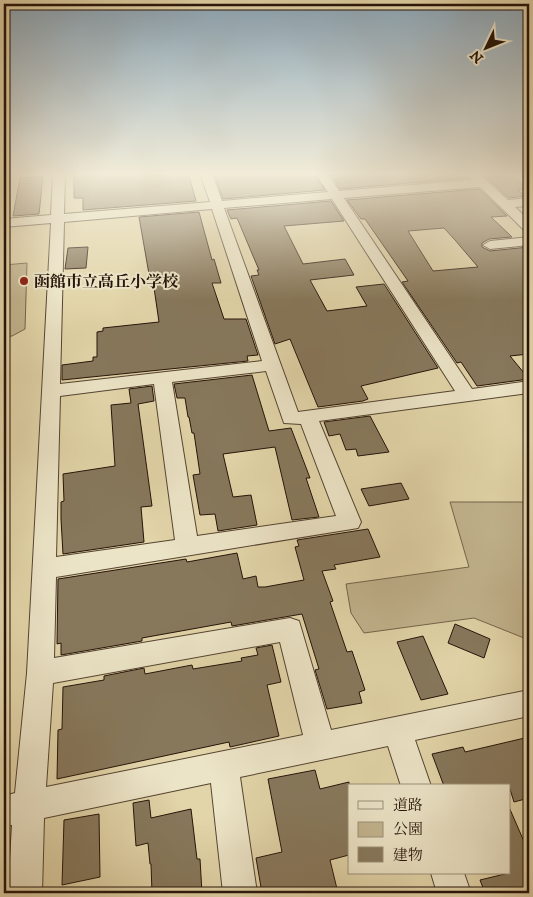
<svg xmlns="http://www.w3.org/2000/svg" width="533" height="897" font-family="'IM FELL DW Pica','Noto Serif JP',serif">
<rect width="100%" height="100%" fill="#e2d5a9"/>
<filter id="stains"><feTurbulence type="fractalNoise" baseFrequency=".004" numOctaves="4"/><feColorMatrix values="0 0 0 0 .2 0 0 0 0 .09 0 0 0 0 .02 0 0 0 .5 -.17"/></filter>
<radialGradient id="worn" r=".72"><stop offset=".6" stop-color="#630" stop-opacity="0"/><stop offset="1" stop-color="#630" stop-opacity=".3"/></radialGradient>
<path fill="#c2b48e" stroke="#74644c" d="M27 263 25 329 12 336 4 337V265Z
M450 502H529V640L474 618 364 633 351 613 346 584 469 567Z"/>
<path fill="#87785c" stroke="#251309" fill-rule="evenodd" d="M74 174 189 176 196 201 83 210V198H74Z
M214 174H262L264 177 315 176 325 190 223 199Z
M353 174H465L469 178 340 189 331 175Z
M483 174H511L528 189 518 190 525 196 509 198Z
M43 176 39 214 13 216 20 178Z
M479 189 507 216 491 217 512 237 489 239 482 243V247L490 251 529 247V354L510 356 529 379 477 386 461 362 457 363 402 282 408 281 365 219H361L347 200ZM444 228 455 240 478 267 433 271 408 231Z
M331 201 344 221 284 226 303 264 345 259 354 275 310 280 327 311 367 306 356 287 384 284 438 368 361 386 368 399 363 401 318 407 290 339 275 344 251 276 259 275 257 270H259L237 218 231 219 227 210Z
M199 212 212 260 214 259 221 283H212L224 319H246L258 355 247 356 248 361 62 380V365L93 361V357H97V332L103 331V328L159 322 152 274H149L139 217Z
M88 247 86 268 65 269 68 248Z
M252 375 269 431 291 428 310 478H306L319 517 292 520 275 447 223 454 233 497 251 495 257 525 218 531 215 514 200 515 193 475 200 474 194 433H192L189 417H188L185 398H177L174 384Z
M152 386 154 401 138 404 152 506 141 507 144 542 63 554 61 519V502L64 501 63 474 115 466 111 405 131 403 129 389Z
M370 416 389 452 358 456 356 449 346 450 340 434 329 436 324 422Z
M401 483 409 499 369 506 361 489Z
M368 529 380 557 334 565 336 569 322 571 333 601 330 602 347 652 352 651 365 690 359 692 362 703 327 709 315 670 319 669 302 614 232 626 231 622 142 638V641L61 655V643L57 644 58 579 186 559 187 562 237 553 243 579 256 576 258 587H265L304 580 295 547 299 546 297 540Z
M455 624 490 639 484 658 448 643Z
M423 636 448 694 421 700 397 642Z
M272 645 281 682 267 685 279 736 230 747 229 742 57 779 58 730 62 729 63 687 104 680V676L144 668 145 674 192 665 193 669 242 661 241 658 258 655 256 648Z
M529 737V798L514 802 509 786H444L432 754 463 747 465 752Z
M315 770 320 789 349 782V855L330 860 338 893H262L256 858 282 852 268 779Z
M149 800 151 818 191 809 197 859H200L202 893H152L151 864H150L148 843 136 846 133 803Z
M509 807 529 853V893H485L480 880 509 873Z
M99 814 100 877 62 885 64 820Z"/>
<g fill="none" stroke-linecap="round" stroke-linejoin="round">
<defs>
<path id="street" d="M53 174H65L64 214 210 202 200 174H212L222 201 328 192 316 174H328L339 191 473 180 467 174H480L508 200 529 198V206L515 207 529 220V231L524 230 480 187 344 198 472 389 529 381V393L319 421 361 522 358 528 56 577 54 658 290 618 299 621 331 730 529 690V716L415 740 431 786H401L388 746 240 777 257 893H223L211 783 44 818 42 893H8L12 825 4 826V796L15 793 27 673 51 223 4 227V219L51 215ZM332 199 455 391 298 412 224 208ZM212 209 262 361 60 384 64 222ZM266 371 284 423 301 424 336 516 197 536 172 382ZM154 384 175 540 56 557 60 396ZM280 642 303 735 46 787 53 683Z
M521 174H529V178Z
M529 237V245L490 249 483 245 490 241Z
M431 873H464L471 893H437Z"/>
</defs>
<use href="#street" stroke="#544431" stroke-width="2"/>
<use href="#street" fill="#ece4c7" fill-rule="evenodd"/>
</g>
<linearGradient id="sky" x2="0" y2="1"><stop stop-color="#8ca7b9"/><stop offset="0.58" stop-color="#f2ecd8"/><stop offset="1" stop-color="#f2ecd8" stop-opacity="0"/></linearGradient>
<rect width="533" height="300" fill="url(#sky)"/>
<circle fill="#8f2418" stroke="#ece4c7" stroke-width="2" cx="24" cy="281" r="5"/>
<g text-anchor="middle" stroke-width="4" stroke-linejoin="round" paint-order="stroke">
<g font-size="16" font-weight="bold" fill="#251309" stroke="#ece4c7" text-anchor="start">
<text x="34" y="287">函館市立高丘小学校</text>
</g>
</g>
<rect width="533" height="897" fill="none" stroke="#e2d5a9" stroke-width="20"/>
<rect x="5" y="5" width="523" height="887" fill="none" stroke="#251309" stroke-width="2.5"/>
<rect x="10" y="10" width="513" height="877" fill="none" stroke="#251309"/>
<rect x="348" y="784" width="162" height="90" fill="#ece4c7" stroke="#9c907b"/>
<rect x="358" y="801" width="25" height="8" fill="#ece4c7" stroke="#9c907b"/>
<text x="393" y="810" font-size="15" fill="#251309">道路</text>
<rect x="358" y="822" width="25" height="15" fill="#c2b48e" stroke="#9c907b"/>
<text x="393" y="834" font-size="15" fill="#251309">公園</text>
<rect x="358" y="847" width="25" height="15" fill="#87785c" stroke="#9c907b"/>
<text x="393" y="860" font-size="15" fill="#251309">建物</text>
<g transform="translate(486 48) rotate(227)" stroke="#ece4c7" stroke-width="4" paint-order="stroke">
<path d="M0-4L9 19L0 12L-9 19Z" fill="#251309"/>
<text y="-8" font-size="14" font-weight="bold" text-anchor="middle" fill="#251309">N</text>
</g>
<rect width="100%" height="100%" filter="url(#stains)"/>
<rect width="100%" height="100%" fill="url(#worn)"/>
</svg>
